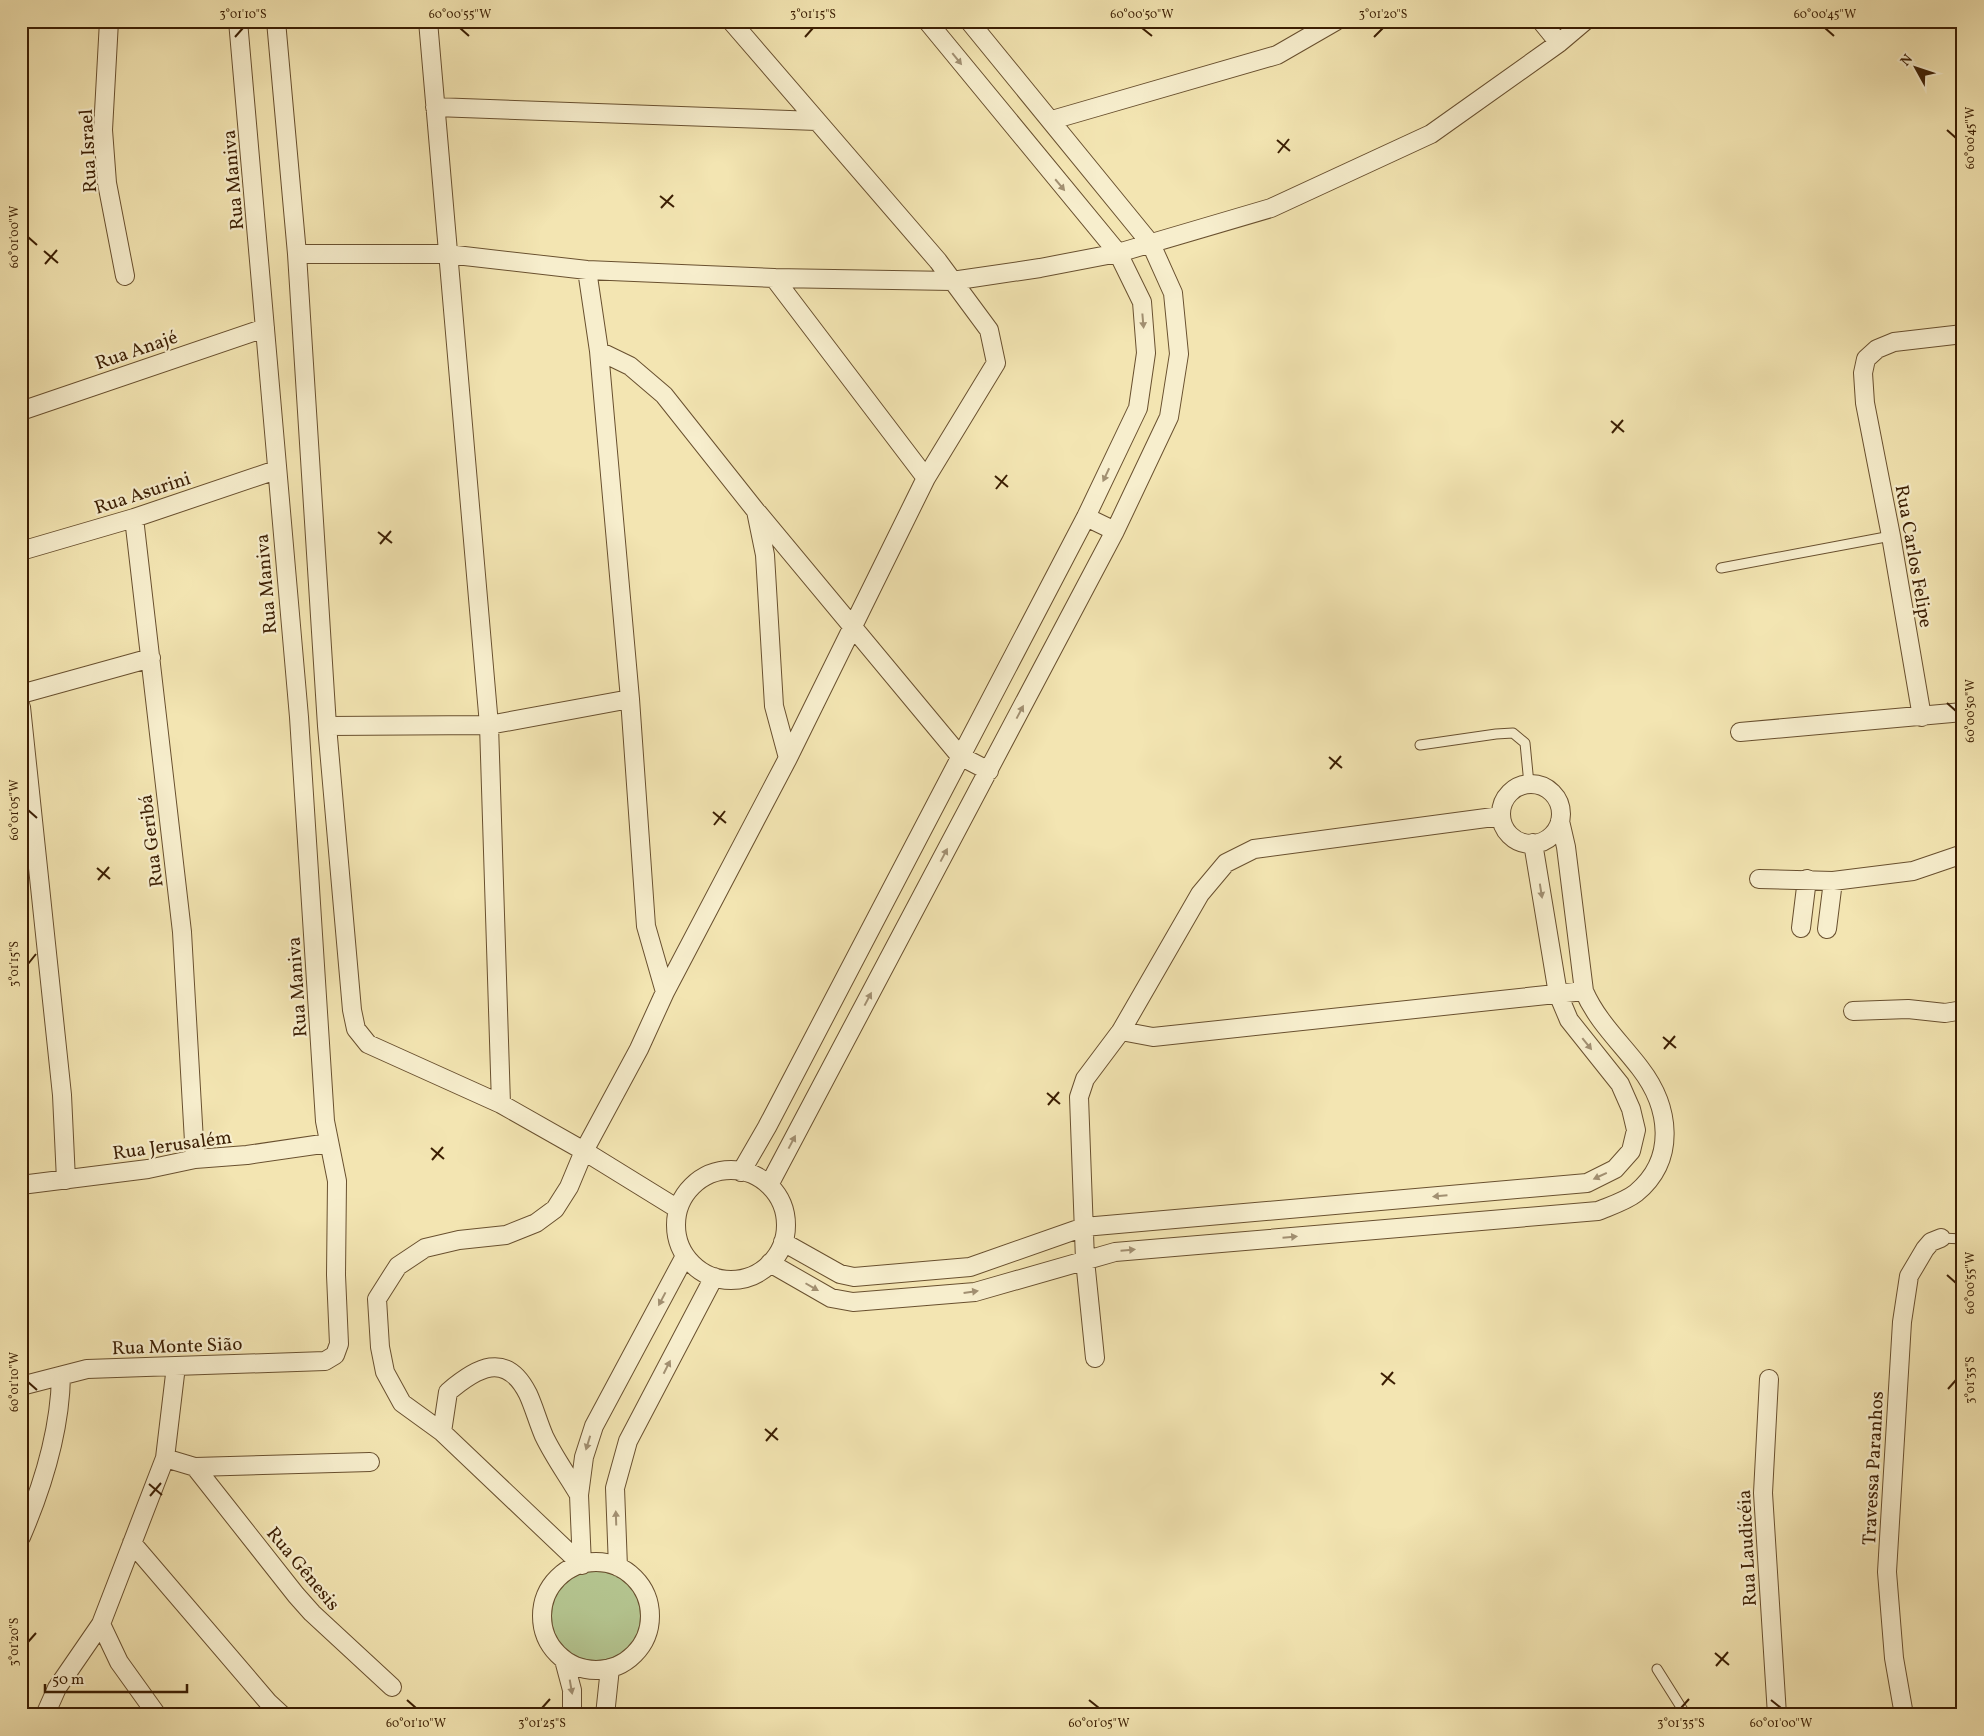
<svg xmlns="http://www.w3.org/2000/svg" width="1984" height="1736" font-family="Vollkorn,serif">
<rect width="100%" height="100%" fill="#f3e5b2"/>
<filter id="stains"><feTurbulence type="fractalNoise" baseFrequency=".004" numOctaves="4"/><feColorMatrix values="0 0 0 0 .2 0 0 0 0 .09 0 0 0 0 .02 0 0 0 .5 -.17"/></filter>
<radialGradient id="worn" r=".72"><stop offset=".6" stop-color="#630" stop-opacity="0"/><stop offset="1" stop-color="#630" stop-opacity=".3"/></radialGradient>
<path fill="#b5c691" stroke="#78724a" d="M551 1616a45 45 0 1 1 90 0a45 45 0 1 1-90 0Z"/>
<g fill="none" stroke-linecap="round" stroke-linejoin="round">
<defs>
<path id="service" d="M1721 568 1891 536
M1420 745 1496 734 1513 733 1525 743 1529 784
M1941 1238 1963 1239
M1657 1669 1686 1715"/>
<path id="minor" d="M109 21 103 130 107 183 125 276
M276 21 297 254 327 726 352 1010 356 1029 368 1044 501 1104 584 1151 678 1209
M428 21 489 725 501 1104
M731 21 938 261 989 330 996 363 926 478 788 758
M1541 21 1559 43
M435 107 817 121
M1052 120 1277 55 1336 21
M297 254H447L587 270 774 278 952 281 1040 268 1118 253 1271 208 1431 134 1559 43 1585 21
M587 270 599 351 630 699 646 926 665 992
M774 278 926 478
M21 411 265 328
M758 513 960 756 989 771
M1086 517 1115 531
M134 518 182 932 195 1159
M21 551 134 518 276 470
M21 694 151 658
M21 707 62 1095 66 1180
M1922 717 1891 536 1865 403 1863 373 1866 359 1877 349 1894 342 1963 334
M327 726 489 725 630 699
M1740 732 1963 712
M1501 814a30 30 0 1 1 60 0a30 30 0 1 1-60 0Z
M1759 879 1833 881 1913 871 1963 854
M1801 928 1807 879
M1827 929 1833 881
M1853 1011 1908 1009 1945 1013 1963 1010
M1121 1031 1153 1037 1584 991
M676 1225a55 55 0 1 1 110 0a55 55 0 1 1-110 0Z
M741 1172 767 1127 1086 517 1138 408 1146 353 1142 302 1118 253 927 21
M21 1185 148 1169 195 1159 247 1155 329 1143
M769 1185 1115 531 1169 417 1179 354 1173 293 1151 244 969 21
M783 1242 840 1274 854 1277 970 1267 1084 1227 1587 1183 1615 1169 1631 1151 1636 1130 1631 1109 1620 1084 1569 1020 1558 994 1533 843
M770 1263 831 1298 853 1302 975 1292 1115 1252 1598 1211C1610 1206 1626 1201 1636 1193 1677 1159 1670 1107 1640 1068 1621 1043 1597 1021 1584 991L1566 847 1560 821
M1095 1358 1085 1260 1079 1097 1085 1079 1121 1031 1200 894 1226 863 1254 849 1501 816
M1769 1379 1763 1493 1777 1715
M21 1386 87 1369 325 1361 335 1355 339 1344 336 1275 337 1181 325 1121 299 717 238 21
M442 1432 448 1392C476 1368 506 1350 528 1394 534 1407 538 1422 544 1436 554 1457 568 1476 579 1495
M165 1458 195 1467 370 1462
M195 1467 296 1595 312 1613 392 1687
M21 1537C43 1486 60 1431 61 1376
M132 1543 268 1702 282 1715
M542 1616a54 54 0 1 1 108 0a54 54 0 1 1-108 0Z
M582 1565 442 1432 402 1403 385 1372 380 1347 377 1299 398 1266 425 1248 459 1240 506 1235 536 1223 555 1209 569 1187 584 1151 639 1049 665 992 788 758 774 706 765 555 756 511 664 395 630 366 599 351
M582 1565 579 1495 584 1457 594 1426 685 1256
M618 1567 615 1488 628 1441 714 1277
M101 1624 119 1662 157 1715
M564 1660 572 1690V1715
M45 1715 57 1688 101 1624 165 1458 176 1366
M605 1715 610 1668
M1904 1715 1894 1658 1887 1572 1902 1322 1909 1276 1925 1249 1931 1242 1941 1238"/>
</defs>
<use href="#service" stroke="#69502f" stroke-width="11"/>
<use href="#minor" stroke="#69502f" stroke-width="20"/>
<use href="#service" stroke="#f7eecd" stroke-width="9"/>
<use href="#minor" stroke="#f7eecd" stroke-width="18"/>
</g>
<defs><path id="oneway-solid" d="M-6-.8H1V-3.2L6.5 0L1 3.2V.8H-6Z" transform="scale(1.25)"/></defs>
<g fill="#a29072">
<use href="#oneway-solid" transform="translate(957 59) rotate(51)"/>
<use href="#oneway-solid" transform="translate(1060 185) rotate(50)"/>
<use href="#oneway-solid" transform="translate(1143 321) rotate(85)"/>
<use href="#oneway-solid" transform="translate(1106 475) rotate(115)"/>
<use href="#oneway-solid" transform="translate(1020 712) rotate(-62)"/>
<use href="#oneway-solid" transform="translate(944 855) rotate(-62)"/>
<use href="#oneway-solid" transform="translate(1541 891) rotate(81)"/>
<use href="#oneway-solid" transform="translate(868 999) rotate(-62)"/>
<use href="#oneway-solid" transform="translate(1587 1044) rotate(51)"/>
<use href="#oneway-solid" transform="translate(792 1142) rotate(-62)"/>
<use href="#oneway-solid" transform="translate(1600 1176) rotate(155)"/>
<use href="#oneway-solid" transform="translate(1440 1196) rotate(175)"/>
<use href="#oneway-solid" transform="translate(1290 1237) rotate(-5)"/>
<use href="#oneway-solid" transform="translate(1128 1250) rotate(-5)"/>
<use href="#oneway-solid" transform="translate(812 1287) rotate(30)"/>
<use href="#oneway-solid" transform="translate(971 1292) rotate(-8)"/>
<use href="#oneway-solid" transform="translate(662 1299) rotate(118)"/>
<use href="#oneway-solid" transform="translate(667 1367) rotate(-63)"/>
<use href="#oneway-solid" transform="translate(588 1443) rotate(107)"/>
<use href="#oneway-solid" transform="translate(616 1518) rotate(-92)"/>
<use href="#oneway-solid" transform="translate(571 1687) rotate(80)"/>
</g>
<path fill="none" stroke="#3b1e03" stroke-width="2" d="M460 28 469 36M1142 28 1152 36M1825 28 1834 36M235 37 243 28M805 37 813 28M1374 37 1383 28M1947 130 1956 138M1277 140 1290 151M1278 153 1289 139M660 196 674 207M661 208 673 195M28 237 37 245M44 251 58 263M45 264 57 250M1611 421 1624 432M1612 433 1623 420M995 476 1008 487M996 489 1007 475M378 532 392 543M380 544 391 531M1947 703 1956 711M1329 757 1342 768M1330 769 1341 756M28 810 37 818M713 812 726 823M714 825 725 811M97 868 110 879M98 880 109 867M28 964 36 954M1663 1037 1676 1048M1664 1049 1675 1036M1047 1093 1060 1104M1048 1105 1059 1092M431 1148 444 1159M432 1160 443 1147M1947 1275 1956 1283M1381 1373 1395 1384M28 1382 37 1390M1382 1385 1393 1372M1948 1389 1956 1380M765 1429 778 1440M766 1441 777 1428M149 1484 162 1495M150 1496 161 1483M28 1642 36 1633M1715 1653 1729 1665M1716 1666 1728 1652M407 1700 416 1708M1089 1700 1099 1708M1771 1700 1781 1708M542 1708 550 1699M1681 1708 1689 1699"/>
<g text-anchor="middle" stroke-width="4.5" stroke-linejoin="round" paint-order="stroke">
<g font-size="19" fill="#3b1e03" stroke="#f7eecd">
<text transform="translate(87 151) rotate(-93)" y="7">Rua Israel</text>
<text transform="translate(232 180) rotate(-95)" y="7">Rua Maniva</text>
<text transform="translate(136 349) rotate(-19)" y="7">Rua Anajé</text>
<text transform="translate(142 492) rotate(-18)" y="7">Rua Asurini</text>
<text transform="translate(1915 556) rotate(80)" y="7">Rua Carlos Felipe</text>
<text transform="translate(265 584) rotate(-95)" y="7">Rua Maniva</text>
<text transform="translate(150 841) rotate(-97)" y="7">Rua Geribá</text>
<text transform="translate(296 987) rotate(-94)" y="7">Rua Maniva</text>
<text transform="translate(172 1144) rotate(-8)" y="7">Rua Jerusalém</text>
<text transform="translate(177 1345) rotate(-2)" y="7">Rua Monte Sião</text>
<text transform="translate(1872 1468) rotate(-87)" y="7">Travessa Paranhos</text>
<text transform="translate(1746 1548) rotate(-93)" y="7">Rua Laudicéia</text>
<text transform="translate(304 1568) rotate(50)" y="7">Rua Gênesis</text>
</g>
</g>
<rect width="1984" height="1736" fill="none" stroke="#f3e5b2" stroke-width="55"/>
<g transform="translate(1916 68) rotate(310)" stroke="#f7eecd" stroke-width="4" paint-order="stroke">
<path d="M0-4L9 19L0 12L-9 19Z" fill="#3b1e03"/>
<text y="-8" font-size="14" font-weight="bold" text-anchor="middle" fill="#3b1e03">N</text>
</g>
<path d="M45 1684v8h142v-8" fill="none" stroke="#3b1e03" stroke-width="2.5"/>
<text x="52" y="1684" font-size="15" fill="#3b1e03" stroke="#f7eecd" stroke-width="4" paint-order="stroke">50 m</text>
<rect x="28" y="28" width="1928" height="1680" fill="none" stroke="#3b1e03" stroke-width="2"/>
<g font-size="12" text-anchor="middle" fill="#3b1e03">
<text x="243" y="18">3°01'10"S</text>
<text x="460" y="18">60°00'55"W</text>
<text x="813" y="18">3°01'15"S</text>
<text x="1142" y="18">60°00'50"W</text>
<text x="1383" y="18">3°01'20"S</text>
<text x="1825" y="18">60°00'45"W</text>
<text transform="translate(1970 138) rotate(-90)" y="4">60°00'45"W</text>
<text transform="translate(14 237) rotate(-90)" y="4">60°01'00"W</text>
<text transform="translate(1970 711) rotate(-90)" y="4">60°00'50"W</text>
<text transform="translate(14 810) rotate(-90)" y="4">60°01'05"W</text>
<text transform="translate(14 964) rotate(-90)" y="4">3°01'15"S</text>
<text transform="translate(1970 1283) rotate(-90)" y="4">60°00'55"W</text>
<text transform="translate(1970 1380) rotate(-90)" y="4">3°01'35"S</text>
<text transform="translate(14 1382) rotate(-90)" y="4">60°01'10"W</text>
<text transform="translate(14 1642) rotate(-90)" y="4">3°01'20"S</text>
<text x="416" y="1727">60°01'10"W</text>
<text x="542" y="1727">3°01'25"S</text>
<text x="1099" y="1727">60°01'05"W</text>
<text x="1681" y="1727">3°01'35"S</text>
<text x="1781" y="1727">60°01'00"W</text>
</g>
<rect width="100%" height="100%" filter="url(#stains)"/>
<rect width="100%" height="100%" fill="url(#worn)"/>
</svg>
